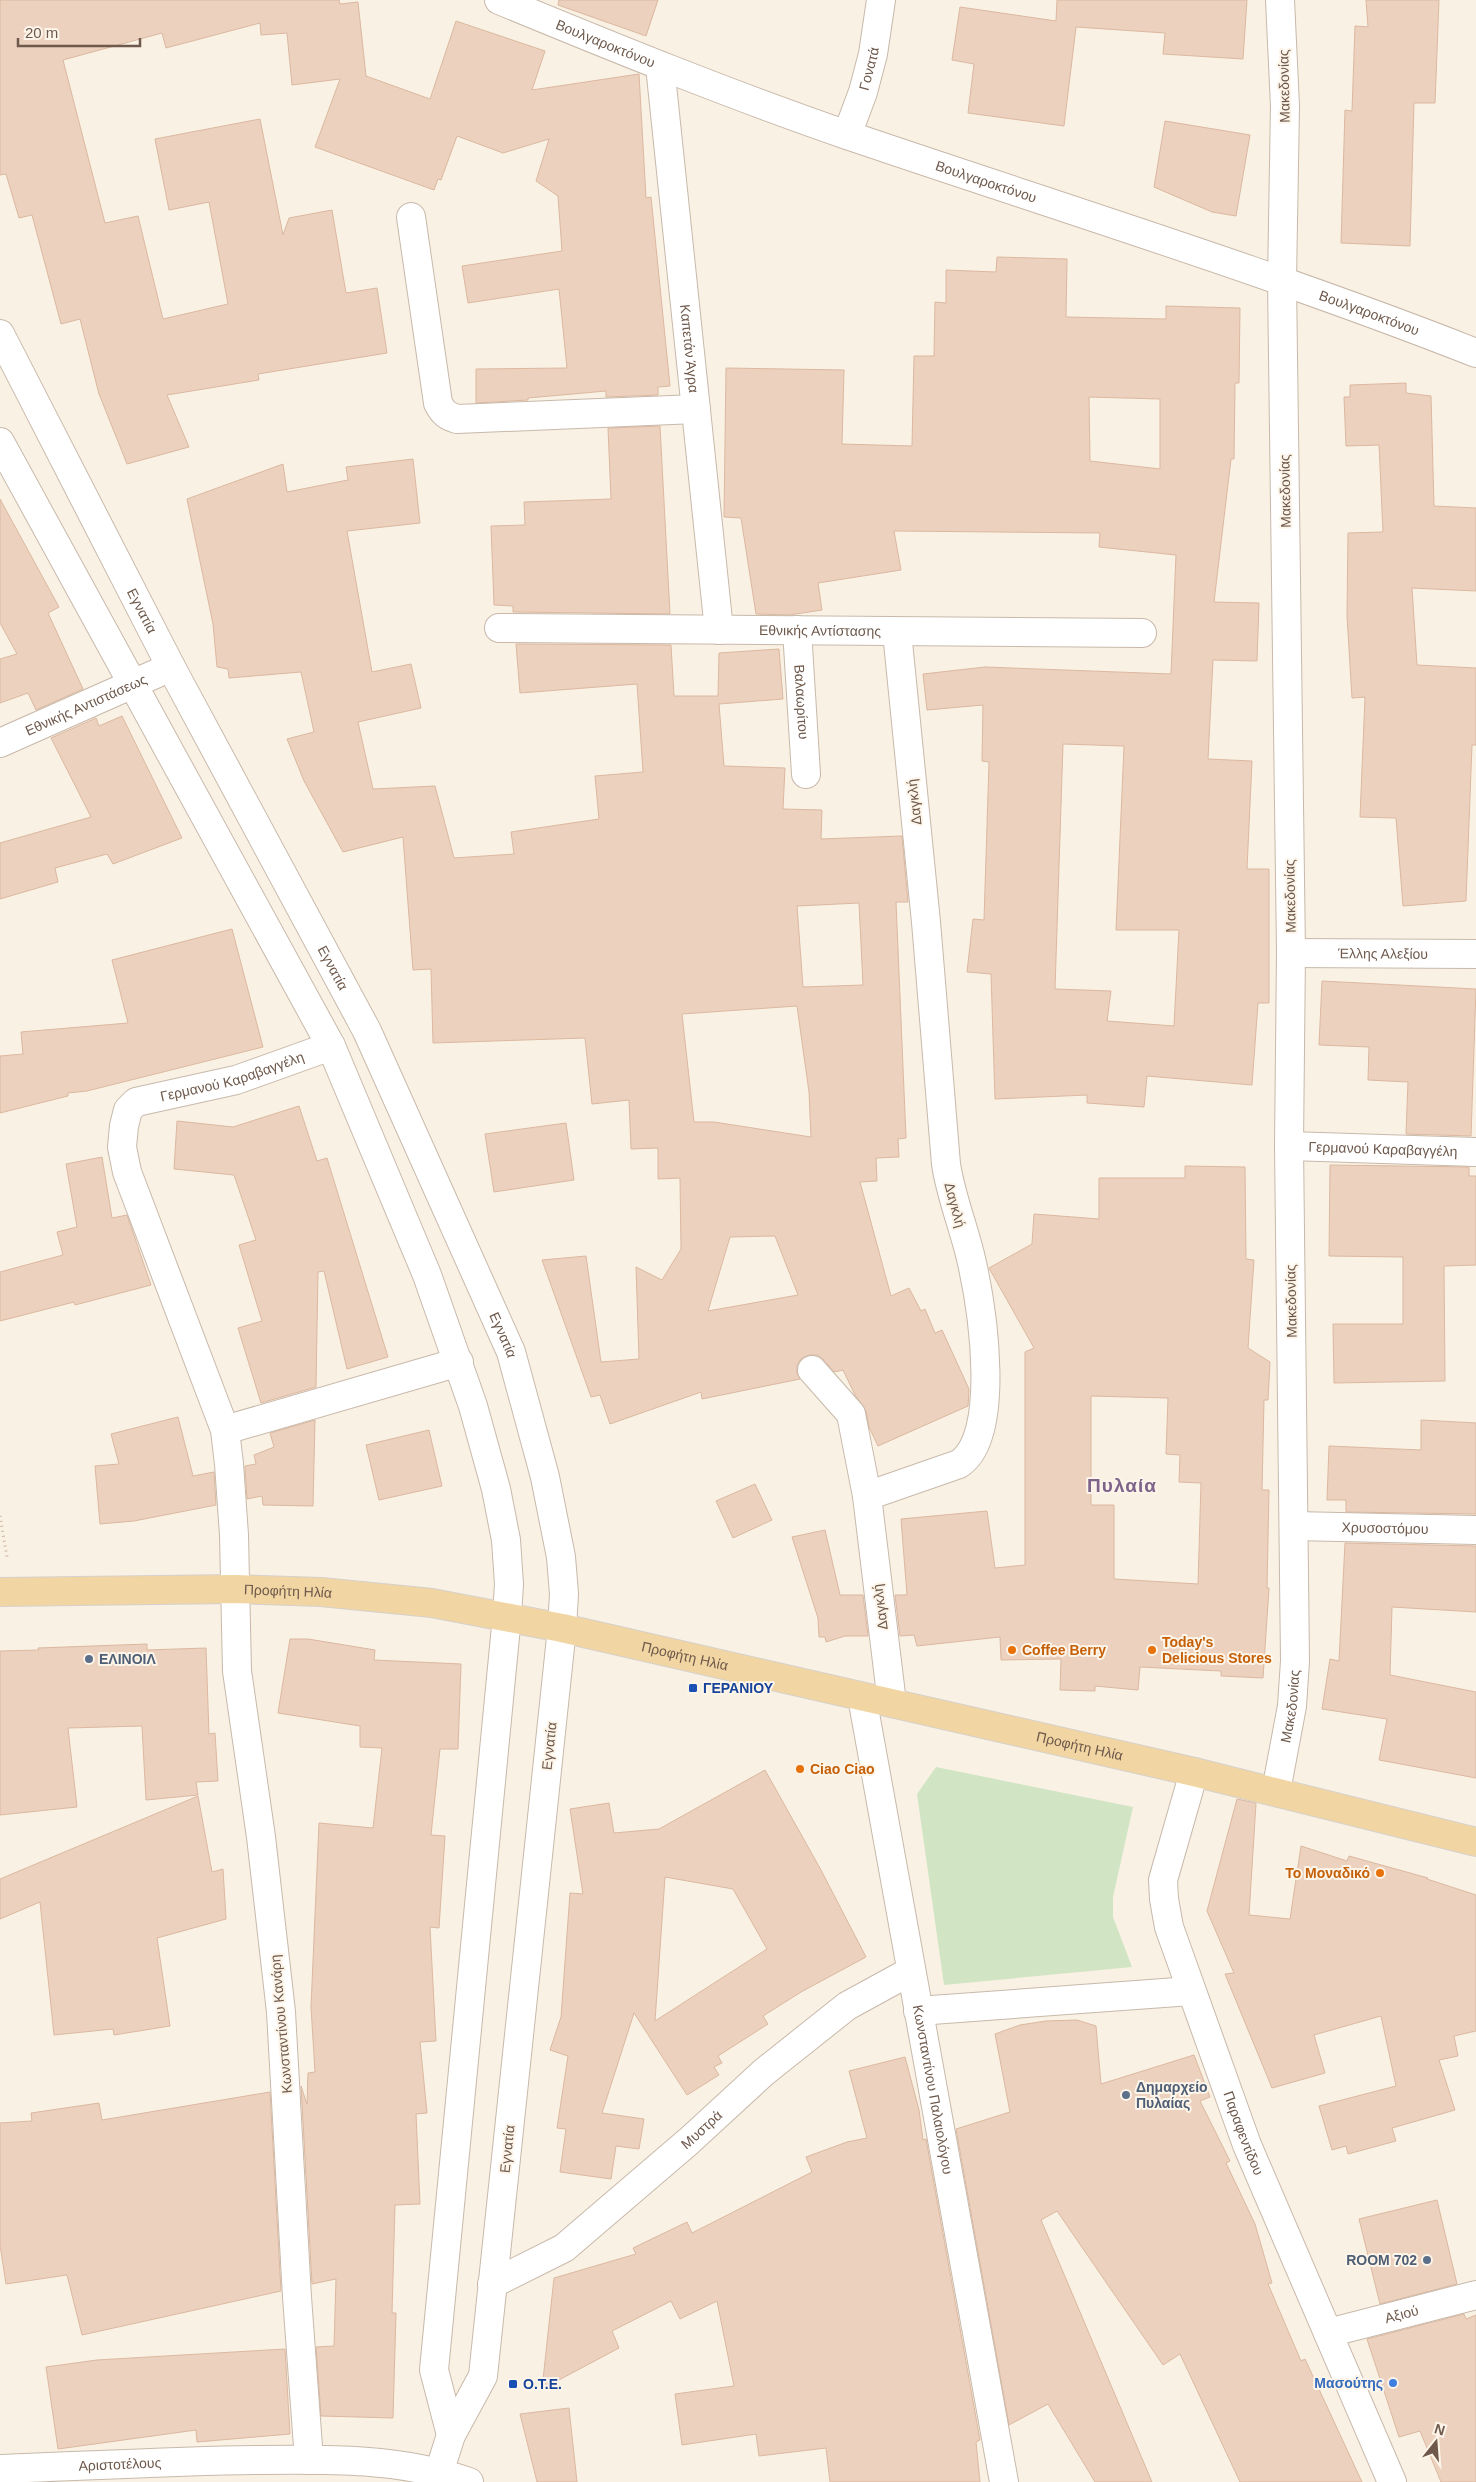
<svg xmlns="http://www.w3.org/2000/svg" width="1476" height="2482" font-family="Arial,sans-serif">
<rect width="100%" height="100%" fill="#f9f1e3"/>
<path fill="#d1e5c4" d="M936 1767 1133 1807 1113 1897V1917L1132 1967 944 1985 917 1794Z"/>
<path fill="#ebd1be" stroke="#dcb8a0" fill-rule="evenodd" d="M0 0H339L340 4 358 2 366 76 430 99 456 21 545 51 532 90 639 74 646 198 651 197 670 386 658 387V395L606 397V391L528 398V400L476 403V369L567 368 559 289 468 303 462 266 562 251 558 196 536 181 549 139 503 153 457 136 441 180 438 179 434 190 315 147 340 79 292 85 287 33 261 35 260 23 166 48 162 33 63 60 105 223 138 216 163 319 228 304 209 202 169 210 155 139 260 119 283 235 289 218 332 210 346 293 377 288 387 353 258 374 259 380 167 395 189 447 127 464 99 394 80 319 61 324 32 215 19 218 6 174 0 175Z
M559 0H658L646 36 558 5Z
M1057 0H1247L1243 59 1163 54 1165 33 1076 27 1064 126 968 113 974 64 952 60 960 7 1056 21Z
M1366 0H1439L1435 103H1414L1410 246 1341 243 1345 110 1352 111 1355 26 1368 27Z
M1165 121 1250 135 1236 216 1212 212 1154 187Z
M997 257 1067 259 1066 317 1166 319V306L1240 308 1239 383H1235L1234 459H1231L1214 602 1259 603 1257 661 1213 660 1208 759 1252 761 1247 869H1269V1003H1258L1252 1085 1147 1076 1144 1107 1087 1103V1095L995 1099 991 974 967 972 973 919 984 920 989 762 982 761 983 705 927 710 923 674 985 667 1171 674 1176 555 1099 547 1100 533 894 531 901 570 818 583 822 610 789 615 756 614 741 518 724 517 726 368 844 370 842 444 912 446 914 356H934L935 302 946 303V270L996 272ZM1089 397 1160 399V469L1090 461ZM1063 744 1124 746 1116 930H1179L1174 1026 1107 1021 1111 991 1055 989Z
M1406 383V393L1431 396 1434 506 1476 508V591L1412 588 1417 665 1476 668V745H1472L1466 901 1403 906 1396 818 1360 817 1365 697 1352 698 1347 616 1348 533 1383 532 1379 445 1346 446 1344 397H1350V385Z
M660 426 670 614 513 612V606L494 605 491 526 525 525 524 502 611 499 608 428Z
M413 459 420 523 347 531 372 672 411 664 421 708 358 722 373 789 435 786 454 858 514 854 511 832 599 819 595 776 643 772 637 684 520 693 516 644 671 645 674 696H718L719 653 779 649 783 699 719 704 724 766 785 768 783 809 822 810 821 839 902 836 908 902H896L906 1138 898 1139 899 1157 876 1158 877 1181 860 1182 891 1296 909 1288 921 1311 925 1309 935 1333 942 1330 969 1389 968 1406 878 1446 869 1427 866 1411 855 1395 843 1370 834 1372 823 1359 817 1355H809L802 1358 797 1365V1373L800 1379 702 1399 701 1392 610 1424 600 1395 591 1397 542 1260 586 1256 601 1362 639 1359 636 1267 662 1280 681 1249 680 1178 658 1179V1148L631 1149 629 1100 592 1104 585 1038 433 1043 431 969 413 970 403 837 343 852 304 781 287 739 314 732 301 672 229 678 228 669 217 667 213 624 187 499 283 464 287 492 348 480 346 467ZM859 903 863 985 803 987 797 906ZM797 1006 809 1092 811 1137 714 1122H694L682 1014ZM775 1236 798 1295 708 1311 730 1237Z
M0 499 59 607 48 613 83 689 36 710 28 693 0 703V659L17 654 0 623Z
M122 716 182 838 113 864 107 854 55 868 58 882 0 899V843L91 817 51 738 96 718 99 726Z
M232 929 263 1047 87 1091 68 1093V1096L0 1113V1056L23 1054 21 1032 128 1023 112 960Z
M1322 981 1476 989 1471 1136 1406 1134 1408 1082 1368 1080 1369 1047 1319 1045Z
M299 1106 317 1161 327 1158 388 1357 347 1369 324 1271 318 1272 316 1387 261 1403 238 1328 262 1321 239 1245 256 1240 234 1175 174 1169 177 1121 233 1127Z
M566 1123 574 1180 494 1192 485 1134Z
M102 1157 112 1218 127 1215 151 1285 75 1305 74 1302 0 1321V1272L63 1255 57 1232 77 1227 66 1164Z
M1330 1165 1469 1167V1176H1476V1265L1444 1266 1445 1381 1334 1383 1333 1324H1403V1257L1329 1256Z
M1185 1166 1245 1167 1246 1259 1254 1260 1248 1348 1270 1362 1268 1400H1264L1262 1490H1269L1267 1588H1269L1263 1678 1221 1676V1671L1140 1667 1138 1690 1095 1686V1691L1060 1690 1061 1659 1001 1660 1000 1637 917 1646 914 1635 900 1636 895 1595H907L901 1519 987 1511 995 1568 1025 1565V1352L1034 1348 989 1268 1032 1244 1034 1214 1099 1219V1178H1185ZM1091 1396 1168 1398 1166 1454 1180 1455 1179 1482 1201 1483 1198 1584 1114 1579V1505H1091Z
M178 1417 193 1476 214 1472 216 1505 134 1521 100 1524 95 1466 119 1464 111 1434Z
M315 1420 313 1506 263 1505 262 1496 247 1499 245 1466 256 1464 254 1455 274 1447 270 1433Z
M1421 1420 1476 1423V1514L1346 1512V1500H1327L1329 1446 1421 1450Z
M429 1430 442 1486 379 1500 366 1445Z
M755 1484 772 1520 733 1538 716 1501Z
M825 1530 840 1595H863L868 1636H845L826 1642 825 1637H819L818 1618 792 1537Z
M1345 1543 1476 1546V1612L1392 1607 1390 1675 1476 1692V1778L1379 1760 1387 1719 1322 1709 1330 1659 1339 1661Z
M290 1639H308L375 1650 374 1660 461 1664 458 1749H440L431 1835 445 1836 439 1928 430 1927 436 2041 420 2042 427 2113 416 2114 420 2204 395 2205 392 2313H396L393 2418 321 2416 316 2347 334 2346 336 2279 312 2284 301 2086 307 2104 308 2073 315 2072 311 2007 319 1823 373 1828 382 1748 360 1747V1726L278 1713Z
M147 1644V1650L206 1648 209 1734 215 1733 218 1781 196 1782 198 1795 146 1800 142 1726 68 1728 77 1807 0 1815V1651L39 1650 38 1648Z
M765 1770 821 1870 866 1957 801 1992 763 2016 768 2024 718 2056 722 2063 714 2067 719 2075 687 2095 634 2013 602 2113 644 2119 639 2149 616 2146 611 2179 560 2172 566 2129 557 2128 568 2056 550 2050 561 2017 570 1893 583 1894 570 1809 609 1803 614 1833 659 1829ZM665 1877 733 1889 767 1949 655 2021Z
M198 1796 212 1872 223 1869 226 1919 157 1938 170 2026 114 2035 113 2029 54 2035 40 1902 0 1919V1879Z
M1237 1799 1256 1803 1249 1915 1290 1919 1301 1846 1347 1861 1349 1856 1428 1878 1427 1879 1476 1895V2031L1454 2036 1458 2056 1439 2060 1455 2110 1392 2128 1396 2141 1348 2154 1346 2146 1332 2150 1319 2106 1396 2086 1381 2016 1314 2035 1325 2073 1272 2088 1225 1974 1234 1973 1207 1911Z
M1077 2020 1096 2026 1101 2084 1194 2055 1210 2097 1200 2101 1230 2161 1226 2163 1255 2224 1272 2283 1268 2284 1301 2361 1305 2359 1362 2482H1240L1180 2354 1163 2365 1057 2211 1041 2220 1152 2482H1095L1048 2404 1009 2425 956 2129 1010 2112 995 2034 1020 2025 1046 2021Z
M905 2057 919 2110 923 2140 926 2139 980 2440 976 2442 980 2482H830L826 2448 759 2456 756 2434 682 2445 675 2394 734 2386 717 2301 680 2319 671 2301 612 2331 619 2348 542 2389 554 2278 636 2254 633 2248 687 2222 692 2233 812 2172 806 2157 847 2142 867 2138 849 2071Z
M270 2092 281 2291 82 2335 67 2275 6 2284 0 2245V2123L32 2121 31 2113 99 2103 102 2120Z
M1437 2200 1457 2284 1380 2304 1359 2219Z
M1464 2314 1466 2319 1476 2315V2482H1441L1420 2431 1399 2437 1367 2339Z
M285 2349 290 2434 197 2442 196 2430 58 2449 46 2367 97 2360Z
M569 2408 577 2482H537L520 2414Z"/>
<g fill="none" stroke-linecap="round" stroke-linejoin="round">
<defs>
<g id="minor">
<path id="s1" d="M499 0C615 48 731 95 850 136 1059 207 1270 272 1476 353"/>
<path id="s2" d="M660 66 719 630"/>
<path id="s3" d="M847 135 863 92 873 54 881 0"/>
<path d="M411 217 438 403C443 413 447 416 457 419L696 409"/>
<path id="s4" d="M0 334 171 667 367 1031 511 1352 545 1477 561 1557 564 1594 562 1628 483 2376 451 2435 436 2482"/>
<path d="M0 442 331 1046 427 1275 473 1406 496 1489 506 1540 509 1584 507 1616 434 2370 451 2435"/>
<path id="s5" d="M499 628 1142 633"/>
<path id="s6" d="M797 630 806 774"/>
<path id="s7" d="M0 743 171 667"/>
<path id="s8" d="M1291 953 1476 954"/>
<path id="s9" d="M1289 1146 1476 1152"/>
<path d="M812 1370 851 1414 867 1496"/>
<path d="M225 1430 459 1362"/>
<path id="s10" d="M1294 1526 1476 1530"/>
<path id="s11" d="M862 1697 1004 2482"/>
<path d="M892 1703 867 1496 959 1464C1002 1436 982 1308 972 1263 965 1230 951 1198 946 1164L926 922 897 632"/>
<path id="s12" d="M1194 1772 1163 1880 1164 1899 1169 1927 1247 2145 1392 2482"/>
<path id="s13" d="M1276 1791 1292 1706 1295 1661 1289 1146 1291 953 1282 281 1285 106 1280 0"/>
<path d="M918 2011 1191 1991"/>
<path id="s14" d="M492 2284 564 2248 689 2141 764 2072 847 2006 911 1971"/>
<path id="s15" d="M1328 2333 1476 2295"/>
<path id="s16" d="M309 2460 297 2297 281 2012 261 1837 237 1671 234 1535 229 1464 225 1430 127 1172 122 1147 124 1126 128 1110 136 1102 236 1080 331 1046"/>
<path id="s17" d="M0 2469C86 2466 172 2461 258 2460 329 2459 402 2458 469 2482"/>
</g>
<g id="major">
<path id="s18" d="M0 1592 235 1589 321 1592 432 1603 562 1628 1194 1772 1476 1842"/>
</g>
</defs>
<use href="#minor" stroke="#c8b9ab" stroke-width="30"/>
<use href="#major" stroke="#d6d1cd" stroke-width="30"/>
<path stroke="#cfb4a2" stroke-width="3" stroke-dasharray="1 4" stroke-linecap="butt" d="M0 1516 7 1557"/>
<use href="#minor" stroke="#fff" stroke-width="28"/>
<use href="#major" stroke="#f1d5a2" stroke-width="28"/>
</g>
<g fill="#e8710a" stroke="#fdf5e9" stroke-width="2">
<circle cx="1012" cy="1650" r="5"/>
<circle cx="1152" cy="1650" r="5"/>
<circle cx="800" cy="1769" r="5"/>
<circle cx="1380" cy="1873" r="5"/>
</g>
<g fill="#5c6f8a" stroke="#fdf5e9" stroke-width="2">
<circle cx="89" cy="1659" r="5"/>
<circle cx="1126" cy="2095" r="5"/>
<circle cx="1427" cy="2260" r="5"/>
</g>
<g fill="#1a4fb4" stroke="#fdf5e9" stroke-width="2">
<rect x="688" y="1683" width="10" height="10" rx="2.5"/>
<rect x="508" y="2379" width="10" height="10" rx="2.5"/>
</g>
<circle fill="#3f7fe0" stroke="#fdf5e9" stroke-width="2" cx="1393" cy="2383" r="5"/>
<g text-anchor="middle" stroke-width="4" stroke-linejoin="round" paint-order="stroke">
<g font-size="14" fill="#6e594c" stroke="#fdf5e9">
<text dy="5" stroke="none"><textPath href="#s1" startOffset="115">Βουλγαροκτόνου</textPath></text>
<text dy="5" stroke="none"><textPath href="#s3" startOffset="70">Γονατά</textPath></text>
<text transform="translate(1284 86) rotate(-91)" y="5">Μακεδονίας</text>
<text dy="5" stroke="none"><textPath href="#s1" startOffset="520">Βουλγαροκτόνου</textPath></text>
<text dy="5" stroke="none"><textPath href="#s1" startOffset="925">Βουλγαροκτόνου</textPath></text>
<text dy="5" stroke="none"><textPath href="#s2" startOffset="284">Καπετάν Άγρα</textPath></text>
<text transform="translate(1285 491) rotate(-91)" y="5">Μακεδονίας</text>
<text dy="5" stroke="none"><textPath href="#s4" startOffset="311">Εγνατία</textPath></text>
<text dy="5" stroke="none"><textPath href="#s5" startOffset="321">Εθνικής Αντίστασης</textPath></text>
<text dy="5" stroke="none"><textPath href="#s6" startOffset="72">Βαλαωρίτου</textPath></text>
<text dy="5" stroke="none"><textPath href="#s7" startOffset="94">Εθνικής Αντιστάσεως</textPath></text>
<text transform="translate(914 802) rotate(-96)" y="5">Δαγκλή</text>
<text transform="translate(1290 896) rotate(-91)" y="5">Μακεδονίας</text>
<text dy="5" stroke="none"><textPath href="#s8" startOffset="92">Έλλης Αλεξίου</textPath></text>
<text dy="5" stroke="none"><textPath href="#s4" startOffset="716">Εγνατία</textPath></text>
<text dy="5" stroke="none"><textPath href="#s16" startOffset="1484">Γερμανού Καραβαγγέλη</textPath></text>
<text dy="5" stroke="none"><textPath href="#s9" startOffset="94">Γερμανού Καραβαγγέλη</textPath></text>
<text transform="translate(955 1205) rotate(75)" y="5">Δαγκλή</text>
<text transform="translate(1291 1301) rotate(-91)" y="5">Μακεδονίας</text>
<text dy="5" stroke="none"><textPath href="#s4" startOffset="1121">Εγνατία</textPath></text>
<text dy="5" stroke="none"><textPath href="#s10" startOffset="91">Χρυσοστόμου</textPath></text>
<text dy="5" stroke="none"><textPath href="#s18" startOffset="288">Προφήτη Ηλία</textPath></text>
<text transform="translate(880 1607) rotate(-97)" y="5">Δαγκλή</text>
<text dy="5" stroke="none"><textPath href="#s18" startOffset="691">Προφήτη Ηλία</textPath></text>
<text dy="5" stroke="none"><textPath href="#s13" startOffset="86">Μακεδονίας</textPath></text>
<text transform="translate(549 1746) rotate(-84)" y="5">Εγνατία</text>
<text dy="5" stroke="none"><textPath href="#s18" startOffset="1096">Προφήτη Ηλία</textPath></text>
<text transform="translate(281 2024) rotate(-95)" y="5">Κωνσταντίνου Κανάρη</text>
<text dy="5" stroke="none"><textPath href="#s11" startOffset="399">Κωνσταντίνου Παλαιολόγου</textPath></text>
<text dy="5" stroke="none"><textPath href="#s14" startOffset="262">Μυστρά</textPath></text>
<text dy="5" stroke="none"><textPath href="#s12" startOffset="379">Παραφεντίδου</textPath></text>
<text transform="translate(507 2149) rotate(-84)" y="5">Εγνατία</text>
<text dy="5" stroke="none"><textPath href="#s15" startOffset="76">Αξιού</textPath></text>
<text dy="5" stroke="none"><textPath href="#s17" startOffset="120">Αριστοτέλους</textPath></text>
</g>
<g font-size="14" font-weight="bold" fill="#c56008" stroke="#fdf5e9" text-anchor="start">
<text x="1162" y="1647">Today's<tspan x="1162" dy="16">Delicious Stores</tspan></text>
<text x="1022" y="1655">Coffee Berry</text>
<text x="810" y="1774">Ciao Ciao</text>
<text x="1370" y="1878" text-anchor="end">Το Μοναδικό</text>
</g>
<g font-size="14" font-weight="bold" fill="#4e5e75" stroke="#fdf5e9" text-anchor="start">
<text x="99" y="1664">ΕΛΙΝΟΙΛ</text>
<text x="1136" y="2092">Δημαρχείο<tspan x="1136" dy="16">Πυλαίας</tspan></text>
<text x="1417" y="2265" text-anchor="end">ROOM 702</text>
</g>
<g font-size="14" font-weight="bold" fill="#164399" stroke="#fdf5e9" text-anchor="start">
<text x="703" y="1693">ΓΕΡΑΝΙΟΥ</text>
<text x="523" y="2389">Ο.Τ.Ε.</text>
</g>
<g font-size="14" font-weight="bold" fill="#366cbe" stroke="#fdf5e9" text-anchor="end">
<text x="1383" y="2388">Μασούτης</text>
</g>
<g font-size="19" font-weight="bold" letter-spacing="1" fill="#7e648b" stroke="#fdf5e9">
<text x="1122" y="1492">Πυλαία</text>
</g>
</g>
<g transform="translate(1436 2442) rotate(17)" stroke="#fdf5e9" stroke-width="4" paint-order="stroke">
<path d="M0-4L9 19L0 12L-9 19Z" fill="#6e594c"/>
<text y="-8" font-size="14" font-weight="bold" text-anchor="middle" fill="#6e594c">N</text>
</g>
<path d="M18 38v8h122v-8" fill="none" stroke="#6e594c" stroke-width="2.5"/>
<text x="25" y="38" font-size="15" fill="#6e594c" stroke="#fdf5e9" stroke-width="4" paint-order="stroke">20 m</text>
</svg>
